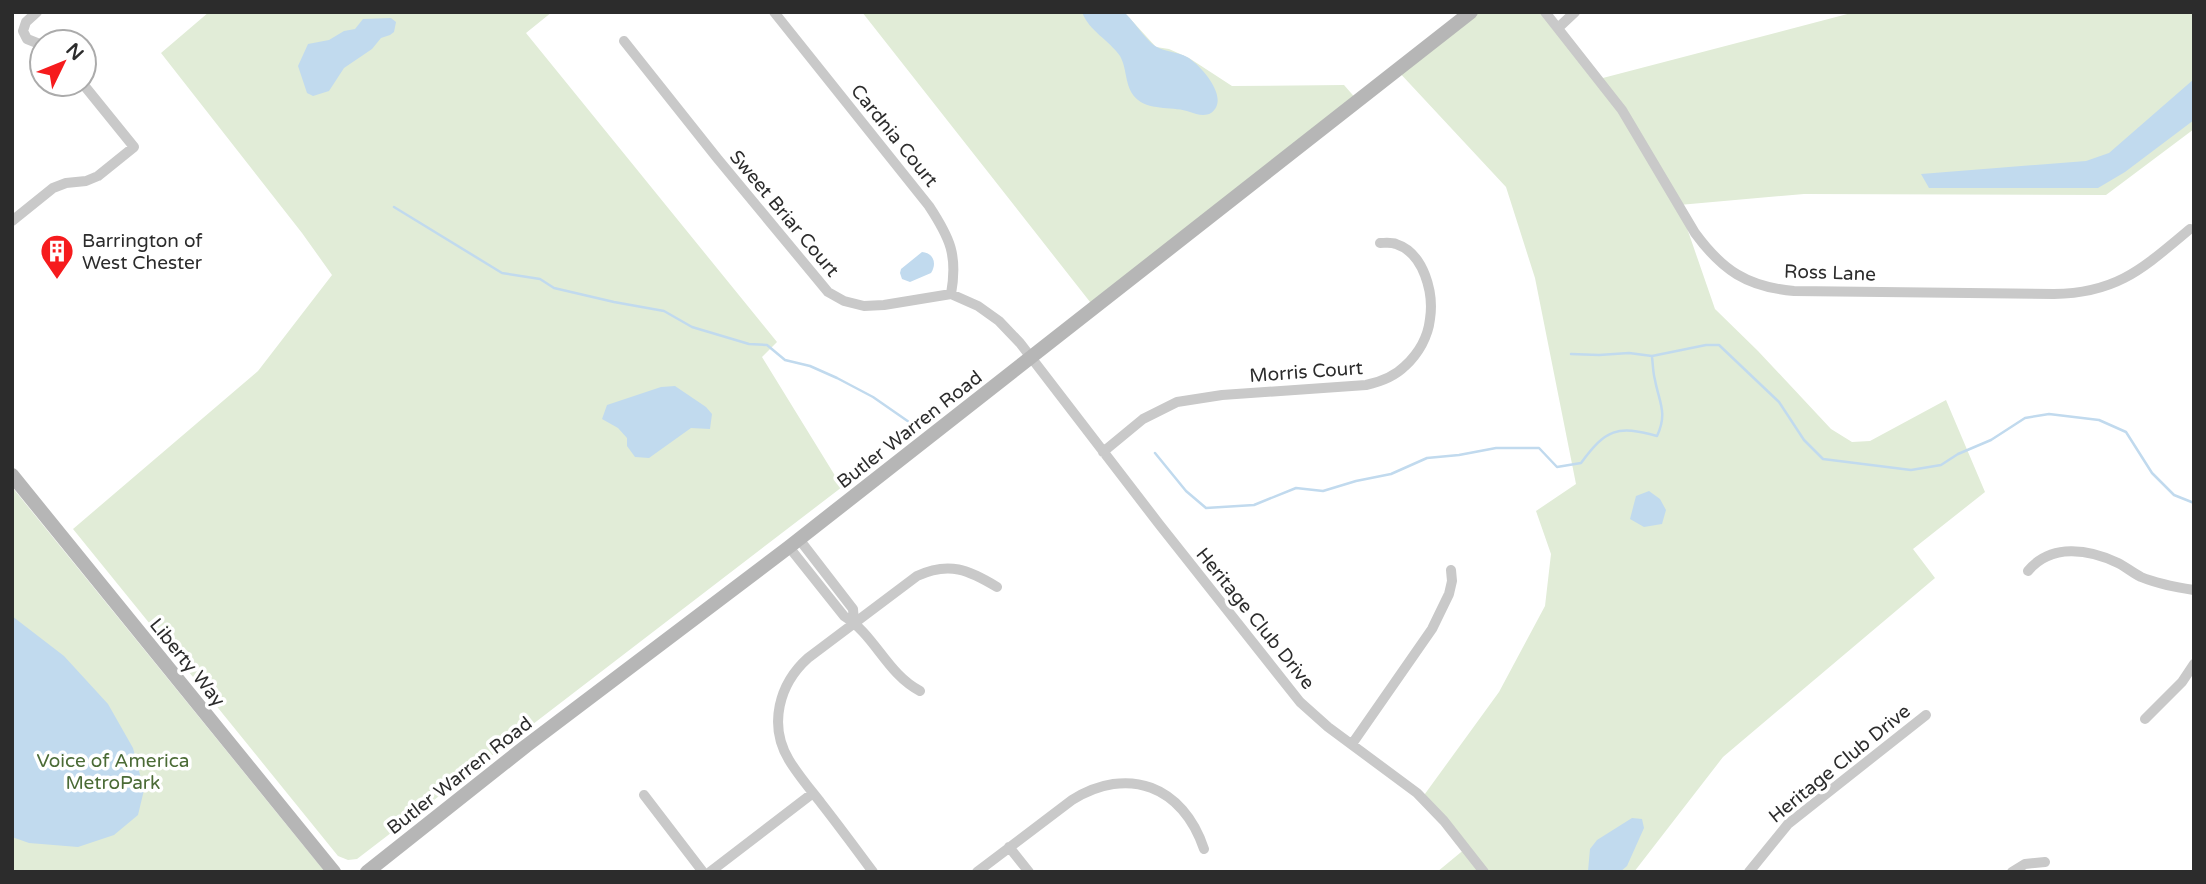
<svg xmlns="http://www.w3.org/2000/svg" width="2206" height="884" font-family="'Varela Round',sans-serif">
<rect width="100%" height="100%" fill="#fff"/>
<path fill="#e1ecd7" d="M209 12H552L526 33 777 342 762 357 842 487 357 859 348 860 338 856 73 529 258 371 332 275 302 233 161 53Z
M862 12H1124L1156 47 1169 49 1189 58 1232 86 1344 85 1358 101 1094 307Z
M1471 12H1545L1599 79 1855 12H2194V129L2106 195 1804 194 1679 205 1715 309 1758 351 1831 429 1852 442 1870 441 1946 400 1985 492 1913 549 1935 578 1723 757 1634 872H1437L1466 848 1422 798 1499 692 1545 606 1551 554 1536 511 1576 484 1535 278 1506 187 1397 70Z
M12 487 325 872H12Z"/>
<path fill="#c1daee" d="M1082 12H1124C1133 20 1148 43 1157 47 1166 52 1178 52 1187 57 1201 65 1231 99 1211 113 1204 117 1196 114 1190 112 1174 106 1152 111 1138 100 1124 89 1128 70 1120 56 1109 40 1089 31 1082 12Z
M391 18 396 22 394 32 390 35 381 38 372 49 344 68 329 91 313 96 307 93 298 66 308 44 329 40 344 31 355 29 363 19Z
M2194 79V120L2125 172 2098 188H1929L1921 174 2086 161 2109 153Z
M922 252C934 253 937 264 931 273L910 282 902 279 900 273 901 269Z
M675 386 706 407 712 414 710 429 691 428 649 458 635 457 627 446V438L618 428 602 419 607 405 661 387Z
M1649 491 1660 499 1666 510 1662 524 1644 527 1630 519 1636 496Z
M12 616 64 656 108 704 133 748 144 790 138 815 114 835 78 847 29 843 12 837Z
M1632 818 1642 819 1644 828 1627 866 1620 872H1567L1588 871 1590 849 1597 840Z"/>
<g fill="none" stroke-linecap="round" stroke-linejoin="round">
<path stroke="#c1daee" stroke-width="2.5" d="M394 207 502 273 540 279 554 288 614 302 664 311 692 327 749 344 767 345 785 360 810 366 837 378 873 397 909 422
M1571 354 1599 355 1629 353 1652 356 1706 345H1719L1779 402 1804 440 1823 459 1911 470 1941 465 1958 454 1991 440 2025 418 2049 414 2099 420 2126 432 2152 473 2174 495 2194 503
M1155 453 1186 491 1206 508 1254 505 1296 488 1323 491 1356 481 1391 474 1427 458 1459 455 1496 448H1539L1557 467 1581 463C1606 429 1617 425 1657 436 1668 413 1659 402 1655 380 1653 373 1653 365 1652 357"/>
<path stroke="#c9c9c9" stroke-width="10" d="M37 12 26 22 23 31 27 39 42 45
M774 12 929 206C950 238 958 255 951 294
M1545 12 1622 110 1695 233C1722 270 1747 287 1794 291L2054 294C2118 293 2143 268 2190 229
M1558 28 1575 12
M624 41 717 158 828 292 844 301 864 306 884 305 951 294 978 306 999 321 1020 343 1159 524 1300 702 1328 727 1417 793 1444 821 1484 872
M12 221 53 188 66 183 86 181 98 176 134 147 83 84
M1103 452 1143 419 1177 402 1222 395 1366 385C1380 382 1394 377 1405 366 1418 354 1428 337 1430 319 1434 293 1424 253 1396 244 1391 242 1385 243 1380 243
M799 539 853 609 854 622
M789 547 844 616C875 635 887 674 920 691
M2028 571C2051 543 2089 549 2118 563 2126 567 2133 573 2141 577 2158 584 2176 587 2194 590
M2145 719 2182 682 2194 664
M1352 744 1432 629 1449 594 1452 581 1451 570
M644 795 703 872
M1009 847 1029 872
M710 872 813 793
M873 872C856 849 839 826 821 803 810 789 798 775 789 760 768 725 779 684 808 658L917 576C949 561 969 570 997 587
M977 872 1072 800C1128 765 1183 786 1204 849
M1749 872 1788 824 1926 715
M2012 872 2025 864 2045 862"/>
<path stroke="#b6b6b6" stroke-width="14" d="M12 475 334 872
M367 872 526 746 789 547 1471 12"/>
</g>
<defs>
<symbol id="building-pin" viewBox="-11 -11 22 30"><path d="M0 17L-7.5 6A9.5 9.5 0 1 1 7.5 6Z" fill="#f61b1d" stroke="#fff"/><path d="M-4-6H4V6H1V3H-1V6H-4ZM-2.5-4.3h1.7v1.8h-1.7ZM.8-4.3h1.7v1.8H.8ZM-2.5-1h1.7V.8h-1.7ZM.8-1h1.7V.8H.8Z" fill="#fff"/></symbol>
</defs>
<g fill-rule="evenodd">
<use href="#building-pin" x="38" y="232" width="38" height="52"/>
</g>
<g text-anchor="middle" stroke-width="7" stroke-linejoin="round" paint-order="stroke">
<g font-size="19" fill="#2c2c2c" stroke="#fff">
<text transform="translate(895 135) rotate(51)" y="7">Cardnia Court</text>
<text transform="translate(785 213) rotate(50)" y="7">Sweet Briar Court</text>
<text transform="translate(1830 272) rotate(2)" y="7">Ross Lane</text>
<text transform="translate(1306 371) rotate(-4)" y="7">Morris Court</text>
<text transform="translate(909 429) rotate(-38)" y="7">Butler Warren Road</text>
<text transform="translate(1256 618) rotate(51)" y="7">Heritage Club Drive</text>
<text transform="translate(188 662) rotate(51)" y="7">Liberty Way</text>
<text transform="translate(1839 763) rotate(-39)" y="7">Heritage Club Drive</text>
<text transform="translate(459 775) rotate(-38)" y="7">Butler Warren Road</text>
</g>
<g font-size="19" fill="#2c2c2c" stroke="#fff" text-anchor="start">
<text x="82" y="247">Barrington of<tspan x="82" dy="22">West Chester</tspan></text>
</g>
<g font-size="19" fill="#4b6b36" stroke="#fff">
<text x="113" y="767">Voice of America<tspan x="113" dy="22">MetroPark</tspan></text>
</g>
</g>
<rect width="2206" height="884" fill="none" stroke="#2c2c2c" stroke-width="28"/>
<g transform="translate(63 63) rotate(47)"><circle r="33" fill="#ffffff" stroke="#ababab" stroke-width="2"/>
<path d="M0-5L12 26L0 18L-12 26Z" fill="#f61b1d"/>
<text y="-10" font-size="19" font-weight="bold" text-anchor="middle" fill="#2c2c2c">N</text>
</g>
</svg>
